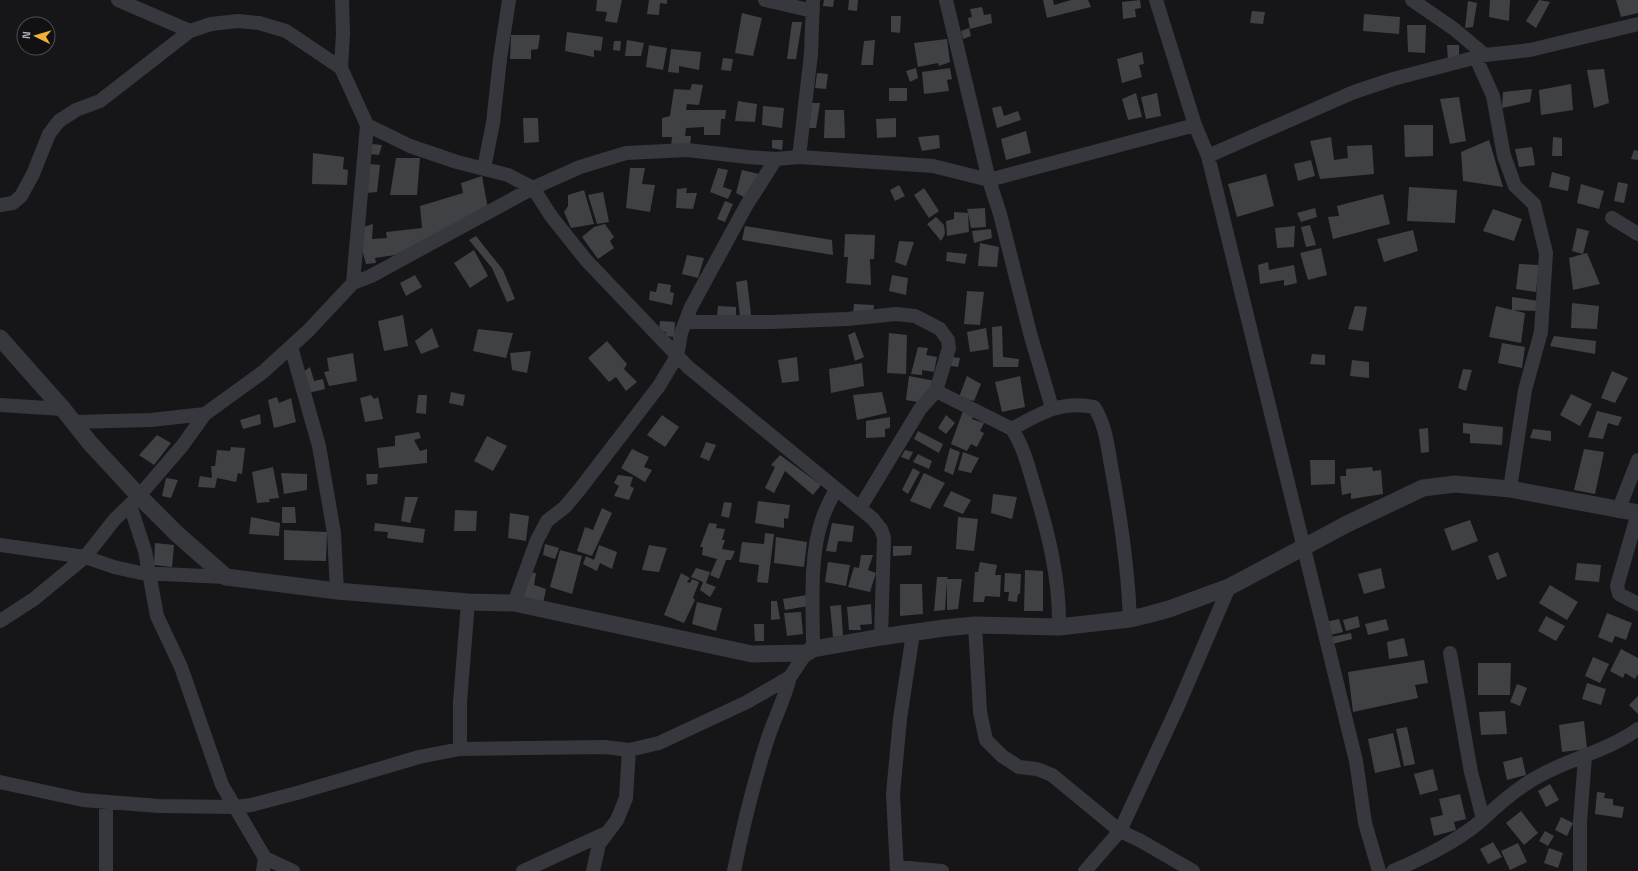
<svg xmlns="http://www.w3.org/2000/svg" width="1638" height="871" font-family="'Titillium Web',sans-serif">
<rect width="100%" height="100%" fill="#161618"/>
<path fill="#404145" d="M597 0H622L617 23 605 21 607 12 596 11Z
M649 0H667V4L660 3 659 15 647 14Z
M824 0H834L833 7 823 6Z
M849 0H858L857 11 848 10Z
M1043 0H1053L1054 5 1071 0H1088L1091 7 1047 18Z
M1140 0 1141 8 1135 9 1136 17 1123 19 1122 2Z
M1490 0H1510L1509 21 1489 17Z
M1539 0 1550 2 1536 28 1526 21Z
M1616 0H1638V13L1621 17Z
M1468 1 1477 3 1473 27 1465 28Z
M982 7 984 15 991 14 992 23 970 29 968 18 972 17 970 9Z
M1252 11 1265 12 1263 24 1250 23Z
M742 13 762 18 753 56 735 53Z
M1364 14 1400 17 1399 34 1363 31Z
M891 16H901L900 33 891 32Z
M792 22H802L796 59H787Z
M1407 25H1426L1425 53 1408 52Z
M969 28 971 36 963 39 961 31Z
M567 32 603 37 601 51 594 50V57L565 51Z
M511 35H540L538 49 531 50V59H510Z
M947 39 950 62 939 66 938 63 918 67 914 43Z
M627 40 644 43 641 56H625Z
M875 40 873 65H861L864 41Z
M614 41H621L620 51 613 50Z
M649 45 667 48 663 70 646 67Z
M1447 45H1459V58L1448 61Z
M671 49 701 52 699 70 679 66V73L668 72Z
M1142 52 1144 64 1139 65 1142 77 1122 83 1117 59Z
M723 58 733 59 731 71 721 70Z
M916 68 918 78 910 82 906 71Z
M950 68 952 79 947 80 949 91 924 94 922 72Z
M1604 69 1609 103 1594 108 1587 70Z
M817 73 828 74 826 89 815 88Z
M692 84 703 85 699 105 687 104 686 110H726L725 119H721L720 135H704V127L686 128 685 136H691L690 146H671L672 137H662V118L670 116 674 89 690 90Z
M1571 84 1573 110 1541 115 1539 90Z
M889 88H907V101H889Z
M1532 89 1530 102 1502 108 1503 92Z
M1136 93 1142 117 1128 120 1122 99Z
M1157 93 1161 116 1146 119 1141 97Z
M1459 97 1466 141 1450 144 1440 99Z
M738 101 757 104 755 122 735 121Z
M812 103H820L816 128H809Z
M763 106 784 108 782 128 762 125Z
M1001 106 1004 116 1018 111 1021 120 997 128 992 108Z
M825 110H844L845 138H824Z
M523 118H538L539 142 524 143Z
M896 118V137L877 138 876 119Z
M1404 125H1433V156L1405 157Z
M1026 131 1031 153 1006 160 1001 139Z
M939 135 940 148 922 151 918 137Z
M1331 137 1334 160 1348 158 1347 146 1372 145 1374 174 1320 179 1310 141Z
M1553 137 1562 138V156H1552Z
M772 140H783L782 150 772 148Z
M1489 140 1503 187 1463 181 1461 152Z
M372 144 382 145 379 155 371 154Z
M1532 147 1535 165 1519 167 1515 149Z
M1634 150 1638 151V160L1631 159Z
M313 153 344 157 343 169 348 170 347 185 312 184Z
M396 158H420L417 195H390Z
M1311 160 1315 176 1298 181 1294 164Z
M368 164 380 165 377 192 366 193Z
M630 168H645L642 184 655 185 650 212 626 208Z
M718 168 728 170 723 187 732 190 728 199 710 192Z
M742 170 759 174 748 199 736 193Z
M1552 172 1570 177 1568 191 1549 187Z
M1266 174 1274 206 1237 217 1228 184Z
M482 176 488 209 395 255 375 258 376 263 366 264 362 249 363 227 373 224 372 239 387 238 386 232 422 228 420 206 463 193 461 183Z
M1618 182 1628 184 1624 203 1614 201Z
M1581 184 1604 191 1599 209 1577 203Z
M899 185 905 196 895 201 890 190Z
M1409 187 1457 190 1455 223 1407 221Z
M687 188 686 193H697L693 209 676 208 677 189Z
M924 188 939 211 929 218 914 195Z
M584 190 594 224 571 228 564 212 568 206V195Z
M603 192 609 222 597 224 588 195Z
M1383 194 1390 224 1333 239 1328 217 1339 216 1337 206Z
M725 201 733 204 725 222 717 219Z
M985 208 986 227 971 228 968 213 969 232 947 236 946 221 954 219V212L968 213 967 209Z
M1315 208 1317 217 1301 222 1297 213Z
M1493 209 1522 219 1514 241 1483 231Z
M936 217 944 225 945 234 941 241 927 224Z
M605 224 614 237 610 241 614 248 598 259 582 237 594 227Z
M1310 225 1316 245 1306 247 1301 227Z
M745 226 832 240 833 255 742 240Z
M1295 226 1294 247 1277 248 1275 228Z
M1577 228 1589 231 1583 254 1572 251Z
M991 229 992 238 974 243 972 231Z
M1413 230 1418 251 1384 262 1377 239Z
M845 234 875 235 874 259H870L871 285 846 283 848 257H844Z
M476 236 503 270 515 299 507 302 492 268 469 240Z
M899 241 914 242 906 266 895 262Z
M980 243 999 247 997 267 978 266Z
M1321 248 1327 275 1308 280 1300 253Z
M474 250 488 276 470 288 454 263Z
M947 252 967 254 965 264 946 261Z
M1587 253 1600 284 1573 290 1569 258Z
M687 255 704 258 698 278 682 274Z
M1268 262 1269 270 1294 265 1297 283 1284 286V280L1260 284 1258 265Z
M1519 264 1539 265 1536 292 1516 289Z
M415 275 422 287 406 296 400 283Z
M892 275 908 278 906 295 889 291Z
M747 280 751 315 740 316 736 282Z
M658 283 671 285 670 292 674 293 672 305 649 300 650 291 656 292Z
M967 291 984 292 980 325 964 324Z
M1512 297 1539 301V311L1512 310Z
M1572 303 1599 306 1597 329 1571 328Z
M854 304 874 305 873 314H853Z
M718 306 736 307V317H717Z
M1355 306 1367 307 1363 331 1348 329Z
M1496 306 1525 313 1521 343 1489 337Z
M403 315 408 346 384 351 378 321Z
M660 321 675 322 674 337 666 336V332L659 331Z
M1002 326 1003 357 1019 359 1018 367H993L992 327Z
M432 328 439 347 421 354 415 341Z
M986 328 989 349 970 352 967 332Z
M478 329 513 333 506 358 473 351Z
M855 332 864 357 855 361 848 335Z
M889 333 907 335 906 374 887 373Z
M1554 336 1596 341 1595 354 1550 346Z
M607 341 627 364 624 369 637 382 626 391 616 377 609 382 588 358Z
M1502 343 1525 347 1522 368 1498 363Z
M918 347 928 348 926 355 937 357 934 372 922 370V375L911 374Z
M531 351 527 373 512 370 510 353Z
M353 353 357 381 329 386 324 372 329 371 327 358Z
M1312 354 1325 355V365L1310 364Z
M797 357 799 381 782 383 778 360Z
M952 357 960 358 958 367 951 366Z
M1352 360 1369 362V378L1350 376Z
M862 363 864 386 831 393 829 369Z
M310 367 314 381 323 379 325 389 308 393 302 373Z
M1463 369 1472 370 1466 391 1458 388Z
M1612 371 1628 378 1615 403 1601 398Z
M909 376 935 381 923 403 906 400Z
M967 376 981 384 974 401 959 397Z
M1020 376 1025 407 1002 412 995 382Z
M451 392 465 395 463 406 449 403Z
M882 392 887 413 857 420 853 395Z
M1571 394 1592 404 1580 426 1560 415Z
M371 395 374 399 378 397 383 419 365 422 360 398Z
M418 395H427L426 414 416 413Z
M277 397 279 403 291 398 296 422 274 428 268 400Z
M963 411 974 414 972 419 984 423 980 431 984 433 977 447 971 444 967 451 951 444Z
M1597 411 1622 417 1618 426 1608 423 1603 439 1588 437Z
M260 414 261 424 243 429 240 420Z
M662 415 679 427 665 447 647 435Z
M946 415 955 423 946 434 938 428Z
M890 417V428L885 429V437L866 438V421Z
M1463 423 1503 427 1502 445 1470 443V434L1463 433Z
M1428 428 1429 452 1421 453 1419 429Z
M1533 429 1551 431V441L1530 438Z
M918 431 943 444 939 453 914 439Z
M419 432 421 438 414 440 420 451 427 449V463L379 468 377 448 395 446V436Z
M157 435 171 443 154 465 139 455Z
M487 436 507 446 493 471 474 461Z
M706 442 716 445 709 461 700 457Z
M231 447 245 448 242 474 238 473 236 482 217 478 215 488 198 487 200 476 212 478 211 466H215L217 450 230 451Z
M950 448 960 452 953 475 944 471Z
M632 449 649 457 644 467 652 470 645 482 621 468Z
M1584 449 1604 452 1595 494 1574 490Z
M905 450 913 452 909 460 901 457Z
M963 452 979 458 971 473 958 470Z
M918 454 932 461 929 469 913 462Z
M780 455 821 485 813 495 785 471 774 493 765 488 775 467 771 465Z
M1310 460H1335V484L1311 485Z
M273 467 279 498 269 499 270 502 257 503 252 472Z
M1372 467 1373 471 1381 470 1383 494 1351 499V493L1342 495 1340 476H1346V469Z
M913 468 920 472 908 494 902 490Z
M281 473 307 474V490L284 494Z
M924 473 945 483 930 509 910 501Z
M366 474H378L377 484 367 485Z
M618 475 633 477 630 486 634 488 629 500 614 496 619 486 614 483Z
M166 478 178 480 171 498 162 496Z
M951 491 971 500 963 514 943 506Z
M993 494 1017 497 1012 519 991 513Z
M405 497H418L410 523 401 521Z
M758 501 790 505 788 519 784 518V528L755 523Z
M724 502 732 503 729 518 721 516Z
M282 507H295L296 523H282Z
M602 508 612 513 592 556 577 551 585 527 593 530Z
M455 510 477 511 476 531H454Z
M510 513 529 516 526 541 508 538Z
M251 517 280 523 279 536 249 534Z
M958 517 978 519 974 551 956 549Z
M1470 520 1478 541 1452 551 1444 529Z
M375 523 425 529 423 543 387 538 388 532 374 531Z
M709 523 717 524 716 528 725 529 722 540H725L722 549 735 551 731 560H726L719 579 710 575 717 559 702 555 703 547H700Z
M832 523 854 526 852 542 838 541 836 552 826 551Z
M284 530 327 532 326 561 284 560Z
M765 533 774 534 768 583 757 582 759 565 739 562 742 542 764 544Z
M776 537 807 542 804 567 774 563Z
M155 543 174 545 172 567 154 565Z
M545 544 559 548 555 559 543 555Z
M599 545 617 552 612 569 600 563 597 571 583 564 586 556 594 560Z
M649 545 667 548 659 572 642 570Z
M893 546H912L911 555 893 556Z
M560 550 582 556 572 594 550 587Z
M1498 552 1507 576 1497 580 1488 556Z
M861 555H873L868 570 876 573 870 592 848 587 854 567 859 568Z
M828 562 850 565 846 586 825 582Z
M980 562 997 565 995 575H1001L1000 597 985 596 984 602H973L975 572H978Z
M1577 563 1601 565 1599 582 1575 580Z
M696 568 710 572 706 583 716 587 710 597 700 590 703 582 691 577Z
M1381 568 1385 588 1364 594 1358 574Z
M1025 570 1043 571V611H1024Z
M529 572 536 573 534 585 546 589 543 604 520 597Z
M681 573 690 578 687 582 690 583 692 579 699 582 693 598 695 600 684 623 664 615Z
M1005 573 1021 574 1020 594H1018L1017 602 1008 601 1009 592H1004Z
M937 577H948L947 579H962L958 609 947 610V581L945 610 934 611Z
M900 584H922L923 614 900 616Z
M1550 585 1578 602 1567 620 1539 603Z
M807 595 808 606 785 610 783 599Z
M771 601H777L780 619 771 620Z
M697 602 722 608 716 631 692 624Z
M871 604 872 624 860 625 861 630H849L847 607Z
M841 605 843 636 833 637 830 606Z
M801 612 803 634 787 636 784 613Z
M1607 613 1632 623 1626 640 1615 636 1612 643 1598 637Z
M1358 616 1360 627 1346 631 1343 620Z
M1546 616 1565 626 1556 641 1538 631Z
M1339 619 1343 632 1330 635 1326 622Z
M1386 619 1389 630 1368 635 1365 624Z
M754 624H764V641H755Z
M1351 633 1352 639 1332 644 1331 637Z
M1404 638 1408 656 1389 659 1387 642Z
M1621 649 1638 658V674L1635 679 1625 673 1623 678 1610 671Z
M1593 657 1609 664 1600 683 1585 676Z
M1424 660 1428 683 1415 685 1418 698 1353 712 1348 672Z
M1478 663H1511L1510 695H1478Z
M1587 683 1606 689 1601 705 1582 699Z
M1517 684 1527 688 1520 706 1510 702Z
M1638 696V714L1629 705Z
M1505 711 1507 734 1481 735 1479 712Z
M1584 721 1587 749 1562 752 1559 725Z
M1407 727 1415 764 1404 766 1396 729Z
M1393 733 1401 767 1375 773 1368 739Z
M1522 757 1526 775 1507 780 1503 762Z
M1433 769 1438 790 1420 795 1414 774Z
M1550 784 1559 800 1546 807 1538 791Z
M1597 792 1605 793 1604 798 1613 799V805L1624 807 1622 818 1595 814Z
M1460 794 1466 819 1454 822 1456 830 1434 836 1430 818 1443 815 1439 799Z
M1521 811 1538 833 1524 845 1506 823Z
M1561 817 1573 823 1567 836 1555 830Z
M1545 831 1554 836 1548 846 1539 841Z
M1493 842 1502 857 1488 864 1480 849Z
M1518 843 1527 862 1510 870 1501 851Z
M1549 848 1563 853 1558 868 1544 863Z"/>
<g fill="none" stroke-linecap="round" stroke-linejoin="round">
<path stroke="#37383d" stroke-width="14" d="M118 0 190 31
M765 0 813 11
M946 0 989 180 1000 214 1030 333 1052 408
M1156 0 1195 125 1208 156 1356 761 1365 823 1379 871
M1412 0 1454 29 1485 55
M1476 58 1493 96 1504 156 1515 186 1534 204 1546 253 1541 332 1525 390 1510 489
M341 68 343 33 342 0
M367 125 410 146 457 162 508 175 533 188 551 216 586 260 688 367 873 519 881 529 884 538 881 637
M1208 156 1354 92 1393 79 1485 55 1530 50 1638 24
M799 157 811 54 813 0
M484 168 493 123 500 59 509 0
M0 205 13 203 21 196 33 174 49 134 59 121 76 110 100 101 190 31 211 24 238 21 259 23 286 31 341 68 367 125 353 283
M1612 218 1638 234
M686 322H772L847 319 896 314 915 316 940 329 948 340 949 348 936 391 920 409 860 508
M291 347 319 446 334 533 337 591
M936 391 1012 429C1039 414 1061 400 1094 407 1106 424 1108 450 1112 471 1121 520 1128 569 1130 619
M0 405 63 409
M74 422 151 420 205 414
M1012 429C1023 446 1028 465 1034 486 1048 532 1060 579 1059 627
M130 505 145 551 157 616 181 667 222 785 265 858 263 871
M1618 511 1638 460
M1638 513 1617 586 1619 594 1638 604
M0 545 85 557 114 567 141 573 226 577
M514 603 537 540 547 521 565 507 580 489 659 386 677 356 681 333 691 307 746 206 776 159
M0 621 34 599 85 557 115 519 139 496 182 446 205 414 263 372 308 331 353 283 371 276 533 188 580 167 626 153 687 150 748 157 776 159 799 157 933 166 989 180 1195 125
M975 625 980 712 986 740 1002 756 1019 767 1037 769 1052 775 1120 831 1141 841 1193 871
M813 649C813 610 809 556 822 520 825 509 831 499 836 489
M1450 653 1471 772 1483 819
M460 749V702L468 602
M0 782 83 800 159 806 236 807 251 805 297 793 419 757 460 749 605 747 629 750 659 743 747 702 790 677 806 653
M106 803V871
M265 858 293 871
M897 867 942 871
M523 871 606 833
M593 871 599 844 617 820 626 798 629 750
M734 871C743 826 754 781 768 738 775 717 785 698 790 677
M897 871 893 794 900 719 913 633
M1085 871 1120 831 1178 706 1229 587
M1393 871C1421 859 1461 839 1483 819 1500 803 1518 787 1539 776 1571 758 1608 751 1638 729
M1580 871V822L1585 757"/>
<path stroke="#37383d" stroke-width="17" d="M0 338 63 409 90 443 139 496 176 533 226 577 337 591 468 602 514 603 752 654 806 653 813 649 881 637 944 628 975 625 1059 627 1130 619 1147 615 1169 609 1229 587 1347 524 1423 488 1455 484 1510 489 1638 513"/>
</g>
<g transform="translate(36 36) rotate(275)"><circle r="19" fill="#111113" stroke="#4d4f55"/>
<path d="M0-3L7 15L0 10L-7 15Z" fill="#f2b134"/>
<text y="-6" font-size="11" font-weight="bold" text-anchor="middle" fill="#a8adb8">N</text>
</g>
</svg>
